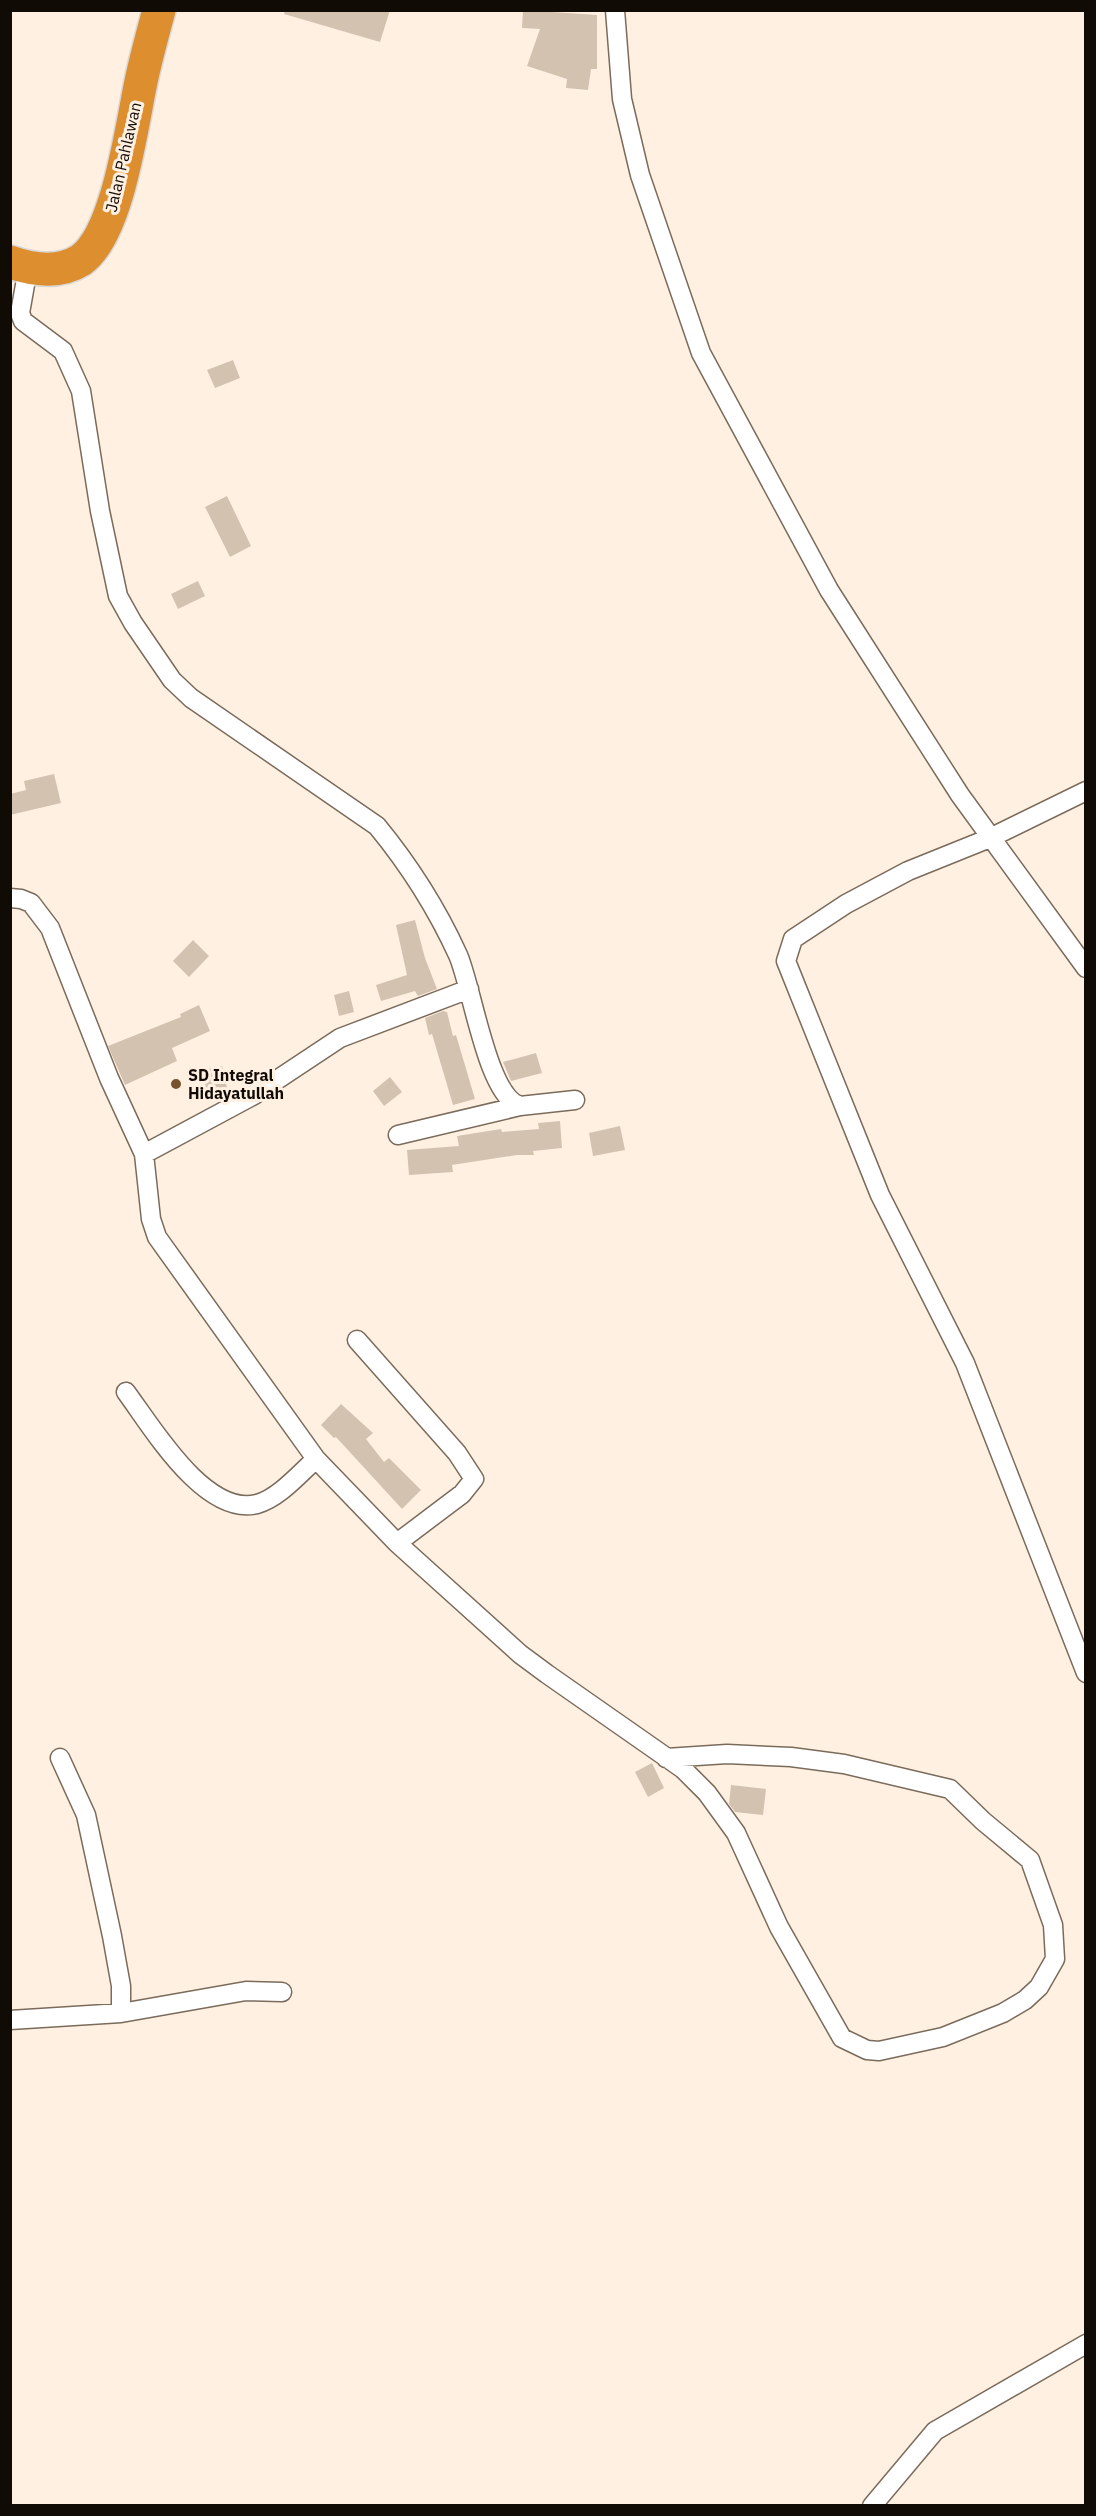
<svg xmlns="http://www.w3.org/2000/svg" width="1096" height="2516" font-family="'IBM Plex Sans',sans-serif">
<rect width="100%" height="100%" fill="#fff0e2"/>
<path fill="#d4c2b1" d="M285 10H390L380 42 284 14Z
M523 10 597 15V69H591L588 90 566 88 567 79 527 66 540 29 522 28Z
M233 360 240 378 215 388 207 370Z
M227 496 251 546 230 557 205 507Z
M198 581 205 596 178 609 171 594Z
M54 774 61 803 10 815V794L26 790 24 781Z
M415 920 425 958 437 989 418 996 415 991 381 1001 376 985 407 975 396 925Z
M193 940 209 956 189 977 173 961Z
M349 991 354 1012 339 1016 334 995Z
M199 1005 210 1031 172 1048 177 1061 125 1085 108 1046 181 1017 180 1014Z
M443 1011 447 1012 453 1036 456 1035 475 1099 453 1105 432 1034 429 1035 425 1018Z
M536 1053 542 1073 511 1081 503 1062Z
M222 1066 229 1096 209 1101 202 1070Z
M390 1077 402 1092 384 1106 373 1091Z
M560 1121 562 1148 533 1151 534 1155H517L452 1165 453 1172 409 1175 407 1150 459 1146 457 1136 501 1129 502 1132 539 1129 538 1123Z
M620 1126 625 1150 593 1156 589 1133Z
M341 1404 373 1433 366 1439 384 1462 389 1458 421 1490 402 1509 336 1437 334 1438 321 1425Z
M652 1763 664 1788 648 1797 635 1772Z
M731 1785 766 1789 763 1815 735 1812 729 1804Z"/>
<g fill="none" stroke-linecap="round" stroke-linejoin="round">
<defs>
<path id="street" d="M615 10 622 99 640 175 701 353 829 590 960 795 1086 968
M28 268 20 313 23 321 63 351 81 391 100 511 118 596 133 623 172 680 191 698 377 826C409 865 437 909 458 955 472 986 487 1096 520 1106L575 1100
M1086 791 990 838 908 871 846 904 793 939 786 961 880 1195 965 1363 1086 1673
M10 898 21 899 31 903 50 928 109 1078 144 1154 254 1095 340 1038 469 989
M398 1135 520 1106
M144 1154 151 1219 157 1237 316 1459 397 1543 520 1654 547 1674 683 1769 707 1793 736 1833 779 1927 842 2038 867 2050 879 2051 943 2037 1003 2013 1025 2000 1039 1987 1055 1959 1053 1925 1030 1860 983 1821 950 1789 844 1764 791 1757 727 1754 666 1758
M357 1340 457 1453 474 1479 462 1494 397 1543
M126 1392C152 1427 205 1517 257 1504 279 1498 300 1473 316 1459
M60 1758 86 1815 112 1936 121 1986V2013
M10 2020 121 2013 246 1991 282 1992
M872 2506 935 2431 1086 2344"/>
<path id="highway" d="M10 262C33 270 59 274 81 260 119 233 132 122 142 77 147 54 153 33 159 10"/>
</defs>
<use href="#street" stroke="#7a6b5b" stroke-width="21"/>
<use href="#highway" stroke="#d9d8d7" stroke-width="36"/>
<use href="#street" stroke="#fff" stroke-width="18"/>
<use href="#highway" stroke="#dd8f30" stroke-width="33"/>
</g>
<circle fill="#78542e" stroke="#fff0e2" stroke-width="2" cx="176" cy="1084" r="6"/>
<g text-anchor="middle" stroke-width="6" stroke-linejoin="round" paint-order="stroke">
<g font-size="16" fill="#110b06" stroke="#fff0e2">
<text transform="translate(123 157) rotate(-77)" y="6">Jalan Pahlawan</text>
</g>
<g font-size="16" font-weight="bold" fill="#110b06" stroke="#fff0e2" text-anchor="start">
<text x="188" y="1081">SD Integral<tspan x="188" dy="18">Hidayatullah</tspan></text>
</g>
</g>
<rect width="1096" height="2516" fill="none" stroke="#110b06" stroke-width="24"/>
</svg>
